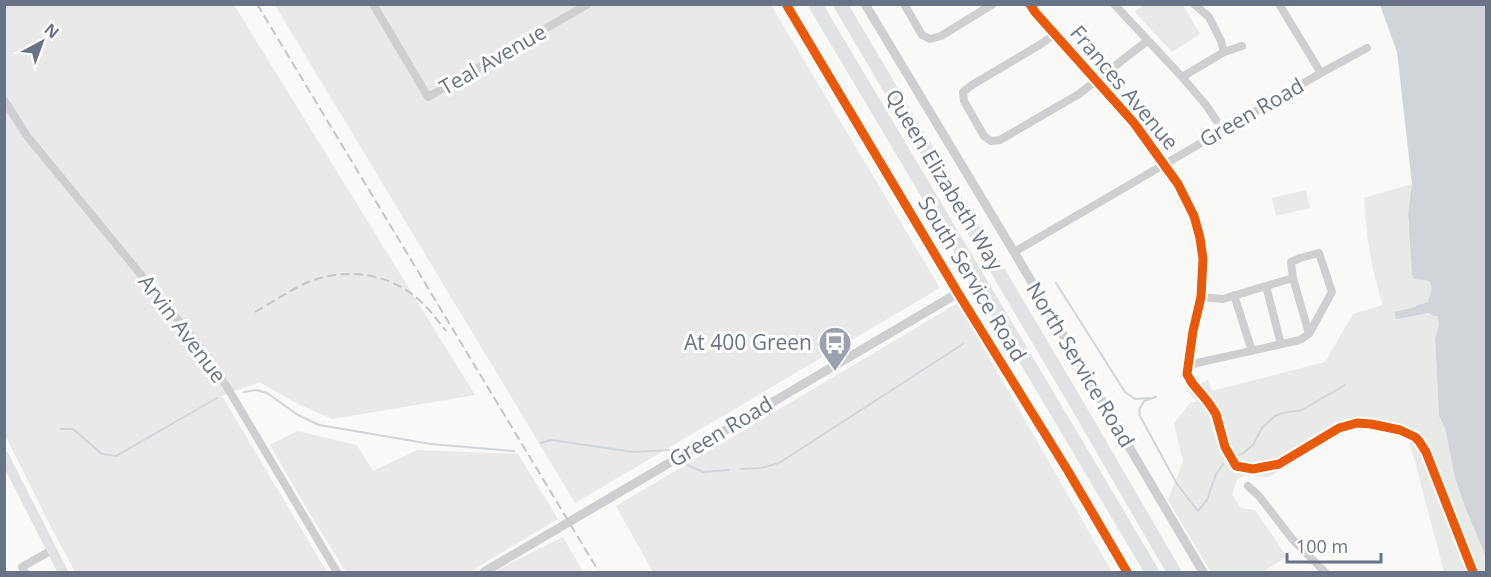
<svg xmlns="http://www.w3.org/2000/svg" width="1491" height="577" font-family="'Open Sans',sans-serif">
<rect width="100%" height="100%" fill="#f9f9f8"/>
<path fill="#e9e9ea" d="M5 5H234L475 395 332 419 300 405 259 382 222 396 327 572H75L49 523 5 435Z
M275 5H771L940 288 575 503Z
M958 303 1112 572H653L616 506Z
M297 431 357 445 373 471 417 450 518 454 558 519 469 572H346L307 509 270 445Z
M563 537 583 572H494L499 569Z"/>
<path fill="#e7eae6" d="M1145 5H1183L1200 34 1172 52 1134 11Z
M1412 184 1408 213V225L1424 281H1429C1433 287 1431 295 1428 302L1418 305 1415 307 1394 312 1398 319 1429 313 1437 316C1440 323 1438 331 1435 338L1439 416 1445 428 1455 478 1465 507 1486 557V572H1444L1411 447 1407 439 1400 435 1369 429 1355 430 1341 432 1269 477 1247 475 1237 479 1232 495 1241 508 1255 510 1287 557 1262 572H1211L1168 500 1183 462 1174 423 1191 402H1197L1186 389 1208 380 1212 391 1325 362 1353 314 1383 305C1371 270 1366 235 1364 198Z
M1306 190 1310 208 1276 216 1272 198Z"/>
<path fill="#d1d5da" d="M1380 5H1486V557L1465 507 1455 478 1445 428 1439 416 1435 338C1438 331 1440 323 1437 316H1433L1429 313 1398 319H1396L1394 312 1415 307 1418 305 1428 302C1430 294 1434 288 1429 281L1414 279 1412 274 1408 213 1412 184 1397 52Z"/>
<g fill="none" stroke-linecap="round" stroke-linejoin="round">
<path stroke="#d1d5da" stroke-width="2" d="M1056 283 1125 392 1135 399 1150 398
M244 392 256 390 267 393 298 415 319 425 431 444 514 451
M1156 397 1144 401 1139 410 1140 416 1177 484 1198 511 1207 500 1216 474 1223 464
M61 429H73L102 454 116 456 217 398
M541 443 551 440 634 452 669 450
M1235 456 1242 454 1253 445 1262 428 1275 416 1283 413 1302 410 1345 385
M683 463 703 472 729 470
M741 469 761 468 779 463 963 344"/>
<path stroke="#cecfd1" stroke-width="8" d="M373 4 428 97 588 4
M904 4 922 35 930 39 941 36 993 4
M1030 4 1035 12 1134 123 1178 184 1194 216 1200 238 1203 259 1201 297 1193 331 1187 374
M1114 4 1182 77 1206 105 1216 120
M1194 4 1209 17 1221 41 1224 52
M1279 4 1321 73
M1055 34 1041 44 972 85 963 92 964 101 984 136 991 141 1000 140 1079 94 1147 41
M1182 77 1224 52 1242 46
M4 100 27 136 197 343 227 387 337 572
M1014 252 1321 73 1367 48
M1293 278 1309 334
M1266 286 1281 344
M1234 295 1252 351
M1188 365 1300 340 1309 334 1332 292 1319 253 1300 258 1291 262 1293 278 1223 299 1201 297
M1248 486 1259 496 1293 540 1325 572
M25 572 22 567 52 550"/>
<path stroke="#cecfd1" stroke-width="9" d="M786 4 958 293 1068 471 1127 572
M865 4 1014 252 1203 572
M484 572 958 293"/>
<path stroke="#e1e2e3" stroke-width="10" d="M4 456 63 572"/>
<path stroke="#e1e2e3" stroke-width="14" d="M815 4 1152 572
M840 4 1076 403 1174 572"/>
<path stroke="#c5c6c8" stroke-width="2" stroke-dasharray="9 4.5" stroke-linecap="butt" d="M257 4 599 572
M255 312C273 302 290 290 308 282 345 267 389 273 418 299 429 308 437 320 446 331"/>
<defs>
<path id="cycleway" d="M786 4 958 293 1068 471 1127 572
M1030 4 1035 12 1134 123 1178 184 1194 216 1200 238 1203 259 1201 297 1193 331 1187 374 1192 383 1208 402 1216 414 1225 447 1236 466 1253 469 1279 464 1339 428 1357 423 1371 424 1400 430 1415 437 1419 441 1426 452 1473 572"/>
</defs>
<use href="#cycleway" stroke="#fff" stroke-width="13"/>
<use href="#cycleway" stroke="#e8590c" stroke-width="9"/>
</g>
<defs>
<symbol id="bus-pin" viewBox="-11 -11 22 30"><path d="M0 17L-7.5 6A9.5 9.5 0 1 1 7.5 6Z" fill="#9ba2af" stroke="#fff"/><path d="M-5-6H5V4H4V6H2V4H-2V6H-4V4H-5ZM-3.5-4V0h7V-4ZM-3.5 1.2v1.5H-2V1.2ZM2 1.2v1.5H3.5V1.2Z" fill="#fff"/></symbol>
</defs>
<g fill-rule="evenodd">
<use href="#bus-pin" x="816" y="324" width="38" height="52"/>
</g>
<g text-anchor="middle" stroke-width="6" stroke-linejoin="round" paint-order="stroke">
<g font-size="21" fill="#697388" stroke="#fff">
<text transform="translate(493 60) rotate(-30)" y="7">Teal Avenue</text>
<text transform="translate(1124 88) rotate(50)" y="7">Frances Avenue</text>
<text transform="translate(1252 113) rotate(-30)" y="7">Green Road</text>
<text transform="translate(944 180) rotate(59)" y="7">Queen Elizabeth Way</text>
<text transform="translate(972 279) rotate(59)" y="7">South Service Road</text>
<text transform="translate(182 329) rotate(53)" y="7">Arvin Avenue</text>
<text transform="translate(1080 365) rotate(59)" y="7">North Service Road</text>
<text transform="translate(721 432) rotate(-31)" y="7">Green Road</text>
</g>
<g font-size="21" fill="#697388" stroke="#fff" text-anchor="end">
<text x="812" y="350">At 400 Green</text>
</g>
</g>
<rect width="1491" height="577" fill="none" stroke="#697388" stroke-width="12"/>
<g transform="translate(42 42) rotate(41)" stroke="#ffffff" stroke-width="4.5" paint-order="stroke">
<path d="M0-4.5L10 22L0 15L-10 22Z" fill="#697388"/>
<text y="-9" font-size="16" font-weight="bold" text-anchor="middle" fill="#697388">N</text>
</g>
<path d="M1287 553v9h94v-9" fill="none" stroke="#697388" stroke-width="3"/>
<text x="1296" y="553" font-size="18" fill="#697388" stroke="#ffffff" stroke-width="4.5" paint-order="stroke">100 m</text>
</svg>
